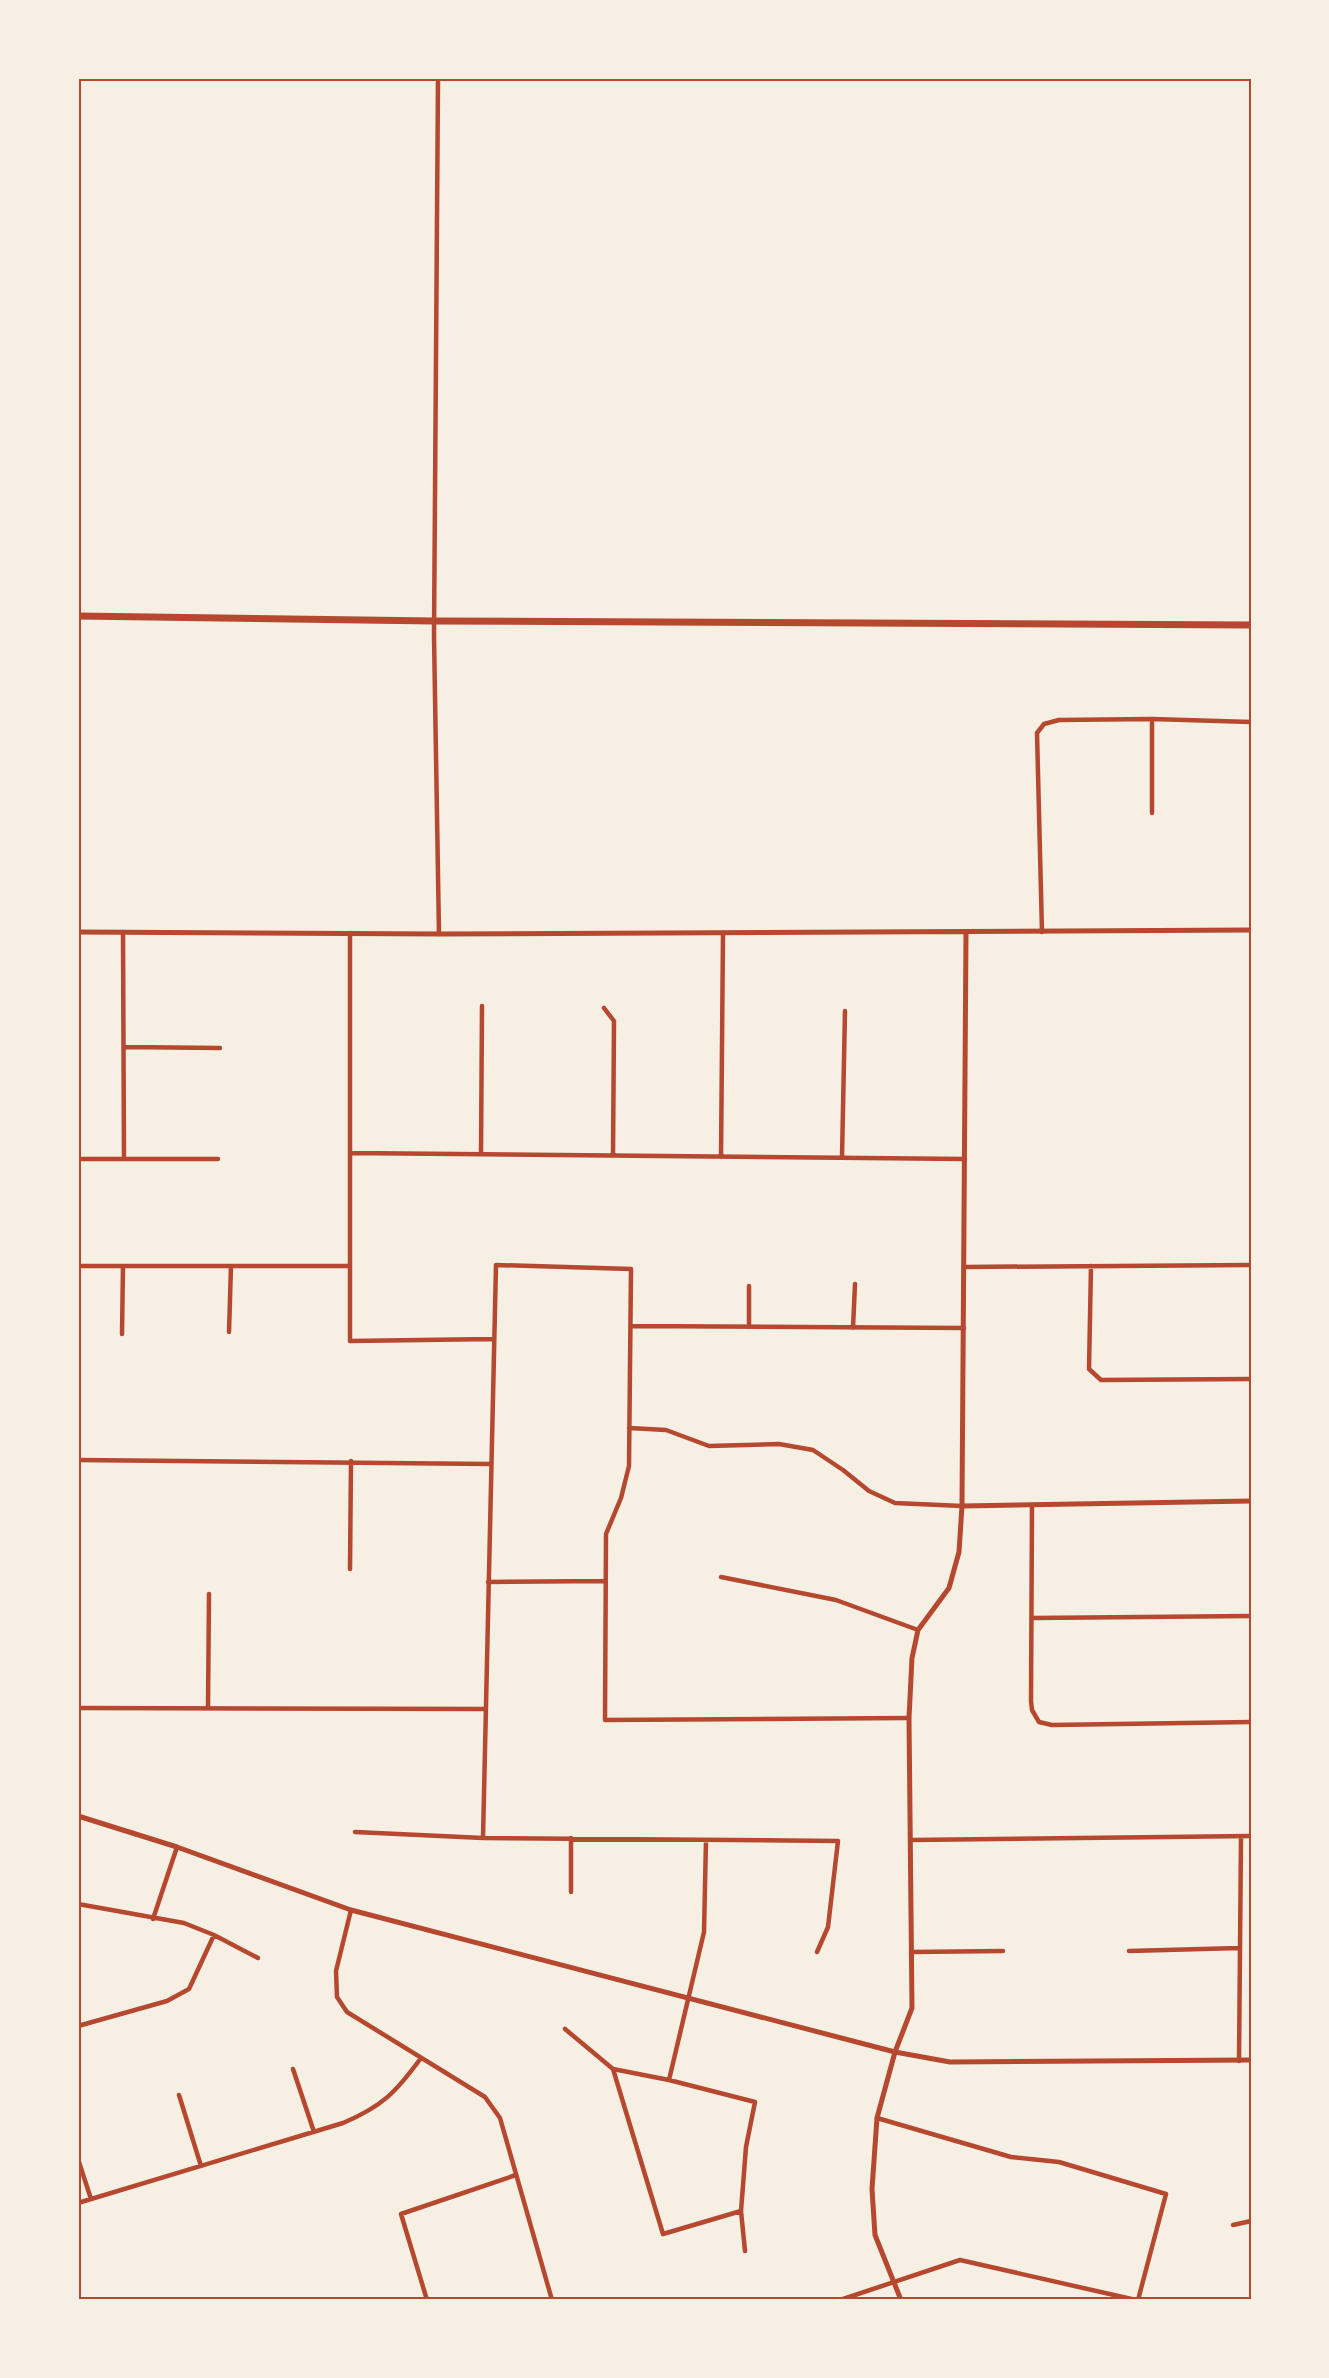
<svg xmlns="http://www.w3.org/2000/svg" width="1329" height="2378" font-family="Manrope,sans-serif">
<rect width="100%" height="100%" fill="#f6efe4"/>
<g fill="none" stroke-linecap="round" stroke-linejoin="round">
<path stroke="#b5482f" stroke-width="4.5" d="M438 78 434 636 439 934
M1152 813V719
M123 932 124 1159
M1042 932 1037 733 1044 724 1059 720 1152 719 1251 722
M350 933V1341L493 1339
M604 1008 614 1021 613 1156
M124 1047 220 1048
M350 1153 965 1159
M481 1154 482 1006
M721 1157 723 933
M842 1158 845 1011
M78 1159H218
M78 1266H350
M1091 1266 1089 1369 1101 1380 1251 1379
M964 1267 1251 1265
M749 1286V1327
M631 1326 964 1328
M853 1328 855 1284
M229 1332 231 1266
M122 1334 123 1266
M629 1428 666 1430 709 1446 779 1444 813 1450 843 1470 869 1491 895 1503 962 1506
M78 1460 491 1464
M1032 1505 1031 1701 1032 1710 1039 1722 1052 1725 1251 1722
M350 1569 351 1461
M721 1577 836 1600 918 1630
M488 1582 606 1581
M1032 1618 1251 1616
M78 1619V1682
M208 1707 209 1594
M78 1708 486 1709
M355 1832 483 1838 838 1841 828 1927 817 1952
M483 1838 496 1265 631 1269 629 1466 621 1498 606 1534 605 1720 909 1718
M571 1838V1892
M911 1840 1251 1836
M78 1904 184 1923 214 1935 258 1958
M351 1910 336 1971 337 1997 347 2012 485 2097 500 2118 552 2300
M153 1919 177 1847
M1129 1951 1239 1948
M911 1952 1003 1951
M78 2026 167 2001 189 1989 214 1935
M565 2029 613 2069 663 2234 741 2211 746 2147 755 2102 669 2080 613 2069
M1239 2061 1241 1837
M293 2069 314 2132
M669 2080 704 1932 706 1840
M179 2095 201 2166
M877 2118 1011 2157 1059 2162 1166 2194 1138 2300
M78 2159 91 2199
M78 2203 343 2123C383 2106 396 2092 421 2058
M741 2211 745 2251
M1233 2225 1251 2221
M427 2300 401 2214 516 2175
M840 2300 960 2260 1136 2300"/>
<path stroke="#b5482f" stroke-width="5" d="M78 932 439 934 1251 930
M962 1506 1251 1501
M78 1816 177 1847 351 1910 895 2052 950 2062 1251 2060
M901 2300 875 2235 872 2189 877 2118 895 2052 912 2008 909 1718 912 1658 918 1630 949 1588 959 1552 962 1506 966 932"/>
<path stroke="#b5482f" stroke-width="7" d="M78 616 434 621 1251 625"/>
</g>
<rect width="1329" height="2378" fill="none" stroke="#f6efe4" stroke-width="159"/>
<rect x="80" y="80" width="1170" height="2218" fill="none" stroke="#b5482f" stroke-width="2"/>
</svg>
